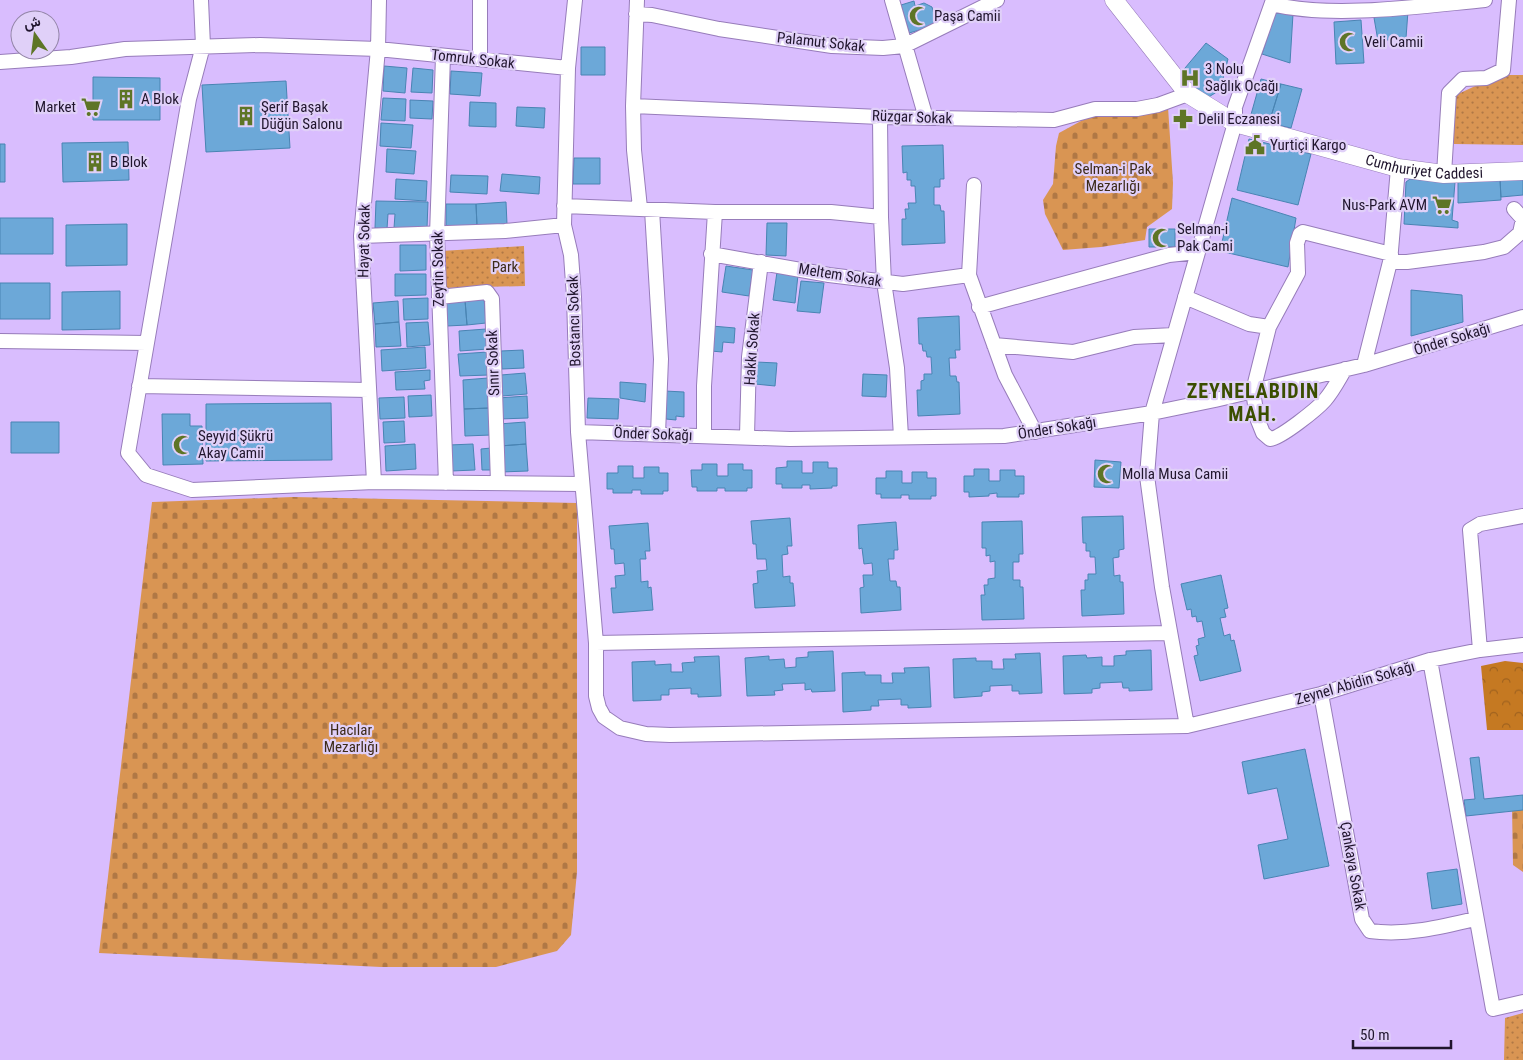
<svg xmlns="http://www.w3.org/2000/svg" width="1523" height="1060" font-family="'Roboto Condensed',Vazirmatn,sans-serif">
<defs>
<pattern id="forest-crowns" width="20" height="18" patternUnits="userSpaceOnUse" patternTransform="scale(1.25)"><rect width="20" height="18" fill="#c57922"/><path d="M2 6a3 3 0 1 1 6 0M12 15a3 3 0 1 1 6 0" fill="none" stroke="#a0621e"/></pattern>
<pattern id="cemetery-stones" width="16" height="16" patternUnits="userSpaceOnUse" patternTransform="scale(1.25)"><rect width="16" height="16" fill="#d99553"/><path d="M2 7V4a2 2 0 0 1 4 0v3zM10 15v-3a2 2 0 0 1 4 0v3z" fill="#b07845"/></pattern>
<pattern id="park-dots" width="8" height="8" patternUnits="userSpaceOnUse" patternTransform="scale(1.25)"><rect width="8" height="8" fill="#d99553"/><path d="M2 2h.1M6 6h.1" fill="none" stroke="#b07845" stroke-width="1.8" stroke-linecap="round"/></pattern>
</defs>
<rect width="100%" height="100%" fill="#d9bdfe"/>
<path fill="url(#forest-crowns)" d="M1505 661 1523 663V730H1487L1481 666Z"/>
<path fill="url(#cemetery-stones)" d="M1168 107 1173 183 1172 209 1147 227 1145 240 1101 247 1063 250 1045 214 1043 200 1053 184 1056 146 1059 133 1092 115Z
M293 497 577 503V872L571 935 557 951 496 967H381L99 953 152 502Z
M1523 806V872L1513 865 1512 807Z"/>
<path fill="url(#park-dots)" d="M1499 75H1523V145L1454 144 1452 103 1458 94Z
M524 246 525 286 443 288 441 251Z
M1523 1013V1060H1504L1505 1018Z"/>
<path fill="#6ca8d8" stroke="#4984b3" d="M914 1 915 6 924 3 932 7 937 25 909 33 901 5Z
M1408 11 1406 38 1378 41 1373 12Z
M1275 13 1293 14 1290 63 1262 54Z
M1361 20 1364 63 1336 64 1334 22Z
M1206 43 1228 59 1220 90 1207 98 1202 97 1180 74Z
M581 47H605V75H581Z
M384 66 407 68 405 93 383 91Z
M413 68 433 70 432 93 411 92Z
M451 71 482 73 480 96 450 94Z
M93 77 160 78V120H93Z
M1261 79 1281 84 1269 123 1250 118Z
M286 81 290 148 206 152 202 85Z
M1281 84 1302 89 1291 128 1269 123Z
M383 98 406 99 405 121 381 120Z
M410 100 433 101 432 119 410 118Z
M470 102 496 103V127L469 126Z
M517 107 545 108 544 128 516 126Z
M381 123 413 125 411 148 380 146Z
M1249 139 1311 154 1298 205 1237 190Z
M128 142 129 180 63 182 62 143Z
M0 144H5V182H0Z
M943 145 944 179H940V187H934V205H940L941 211H944L945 243 902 245V219H906L905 209H909L908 203H916L915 186H911V180H907V172L903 173 902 146Z
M387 149 416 151 414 174 386 172Z
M574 158H600V184H573Z
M502 174 540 177 539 194 500 191Z
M451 175 488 176 487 194 450 192Z
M1523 178V195L1501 197 1500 179Z
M396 179 427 181 426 201 395 199Z
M1410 179 1455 182 1452 220 1458 222V228L1404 224 1406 182Z
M1458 179H1500L1501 200 1458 203Z
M1232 198 1296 218 1288 267 1220 251Z
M376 201 428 202 427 228H394L395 214H388L387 229 375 228Z
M506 202 507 224 477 226 476 204Z
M446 204H476L477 226 446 227Z
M0 218H53V254H0Z
M767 223H787L786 256 766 255Z
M127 224V265L66 266V225Z
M1149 229H1175V247H1149Z
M400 245H426V270L400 271Z
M726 266 753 270 749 296 722 292Z
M777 272 798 275 795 303 773 300Z
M395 274H426V295L395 296Z
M801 281 824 283 820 313 797 311Z
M0 283H50V319H0Z
M1411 290 1462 295 1463 322 1411 336Z
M120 291V329L62 330V292Z
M428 298V319L404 320 403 299Z
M484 298 486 323 467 325 465 300Z
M465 300 467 325 447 326 446 302Z
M398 301 399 322 375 324 373 303Z
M959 316 960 350H955L956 358H949L950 376H956L957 382H959L960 414 918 416 917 390H921V381L924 380V374H932L931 357H927L926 351H923L922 344H919L918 318Z
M399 322 401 346 376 347 375 324Z
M428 322 430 345 407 347 406 323Z
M712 326 735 328 734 343 723 342 722 352 711 351Z
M486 329 488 349 460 351 459 331Z
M425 347 426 368 382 371 381 350Z
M523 350 524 368 502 369 501 351Z
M488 352 489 375 460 376 458 354Z
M756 362 777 363 775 386 755 384Z
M430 370V380L424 381 425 389 396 390 395 372Z
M525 373 527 394 502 396 501 375Z
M863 374 887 375 886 397 862 396Z
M488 378 490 408 464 409 463 380Z
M620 382 646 384 645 402 620 398Z
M665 391 684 392V417L676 416V420L666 419Z
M431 395 432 416 409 417 408 396Z
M527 396 528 418 499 419 498 398Z
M404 397 405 418 380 419 379 398Z
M588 398 619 399 618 419 587 418Z
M331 403 332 460 206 461V404Z
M490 408 491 435 465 436 464 409Z
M162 414H190V426H202L203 464 163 465Z
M404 421 405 442 384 443 383 422Z
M11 422H59V453H11Z
M525 422 526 444 500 446 499 424Z
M415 444 416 469 386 471 385 446Z
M473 444 475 470 451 471 449 445Z
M526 444 528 471 501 472 500 446Z
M491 448 493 470H482L481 449Z
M1095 460 1121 462 1119 488 1094 487Z
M787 461H802V473H813V462H828V468H837V486H832V488L810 489V485H802V488H782V484H776V468L787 467Z
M702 464H717V476H728V464H743V470H752V488H747V491H725V488H717V491H697V487H692L691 470H702Z
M618 466H633V478H644V467H659V473H668V491H663V494H641V490H632V493H613V489H607V473H618Z
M974 469H989V481H1000V470H1015V476H1024V494H1019V497H997V493L989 494V496L969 497V492H964V476H974Z
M886 471H902V483H912V472H927V478H936V496H931V499H909V495H901V498H881V494H876V478H886Z
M1123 516 1124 549 1119 550V557L1113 558 1114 576 1120 575V582H1123L1124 614 1082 616 1081 590H1085V580H1088V574H1096L1095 557H1090V551H1086V543H1083L1082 517Z
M790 518 792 546H787L788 554 782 555 783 577 790 576V583H793L795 606 755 608 753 584 758 583 757 571 767 570 766 559H757L756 544H753L751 521Z
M1022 521 1023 554H1019V562H1013V580H1020V587H1023L1024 619 982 620 981 595H985L984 585H988V579L995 578V561L990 562V555L986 556V548H982V522Z
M896 522 898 550H894V559H888L890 581H896L897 587H900L901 610 861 613 860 588 864 587 863 575H873L872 563 864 564 862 548 859 549 858 525Z
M648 523 650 551H645L646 559H640L641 582 648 581V588L651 587 653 610 613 613 611 588H616L615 576 625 575 624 563 615 564 614 549H611L609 526Z
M1221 575 1228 608 1224 609 1226 617 1220 618 1224 636 1230 634 1231 641 1234 640 1241 671 1200 681 1194 656 1198 655 1196 646 1199 645 1198 639 1205 637 1202 621 1197 622 1196 616 1192 617 1191 609 1187 610 1181 584Z
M1151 650 1152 690 1129 691V688H1123L1122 682 1100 683V688L1092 689V693L1064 694 1063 656 1086 655 1087 658 1102 657V666H1114V656L1126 655V651Z
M833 651 835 691 812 692 811 689 805 690V683L782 684 783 690 774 691 775 695 747 696 745 658 769 656V660L784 659 785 668 796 667V658L808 657V652Z
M1040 653 1042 693 1019 694V691H1012V685L990 686V691L982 692V696L954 698 953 659 976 658V661H992V669H1004L1003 659H1016L1015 654Z
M719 656 721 696 698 697V694H691V688L669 689V695H661V700L633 701 632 662 655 661V665L671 664V672H683L682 663 695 662 694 657Z
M929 667 931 707 908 708V705H901V699L878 700 879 706H871V710L843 712 842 673 865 672V675H881V683H893L892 673H905L904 668Z
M1305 749 1329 866 1264 879 1258 845 1288 839 1277 788 1248 794 1242 762Z
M1479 757 1484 799 1523 795V810L1466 816 1464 800 1475 799 1470 758Z
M1457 869 1462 904 1432 909 1427 873Z"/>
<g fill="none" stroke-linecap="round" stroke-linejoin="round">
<defs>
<path id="minor" d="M201 0 203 46 189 99 128 453 146 475 192 490 374 482 581 484
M575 0 568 68 564 225 571 255 574 297 578 432 596 643V696L599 708 604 717 620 728 646 734 670 735 1187 726 1321 694 1430 660 1480 650 1523 645
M637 0 633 106 634 150 640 208
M892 0 926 118
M1272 4C1332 19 1422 6 1485 0
M636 14 652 15 719 29 832 46 883 48 904 46 997 0
M443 56 437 235 446 483
M480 59V0
M0 62 71 57 125 49 260 45 378 49 568 68
M633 106 880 117 1054 120 1095 109H1137L1158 105 1188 94
M880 117 881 217 884 282 897 368 901 437
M1444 174 1449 93 1463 79 1486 78 1503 70 1509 0
M974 185 969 275 1005 375 1035 432
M564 206 715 212H831L881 217
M652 210 661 359 658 434
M361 236 505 231 564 225
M711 254 829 275 903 284 969 275
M1390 262H1407L1484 252 1504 247 1520 233 1523 219 1514 209
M439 297 487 292 492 299 498 483
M1185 297 1249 324 1269 327
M979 307 1169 255 1197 252
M0 341 147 343
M994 345 1073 352 1134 337 1174 335
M1364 365 1390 262 1398 168
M1345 369C1339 379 1333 391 1325 400 1317 409 1281 438 1270 439L1263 433 1257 418 1253 391 1269 327 1298 273 1297 243 1300 234 1303 232 1391 254
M139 386 369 390
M578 432 790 439 1004 436 1152 413 1215 400 1364 365 1523 317
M704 436V386L715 212
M747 436 749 357 761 262
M374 482 361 236 378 49 379 0
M596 643 1170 633
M1480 650 1470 530 1480 524 1523 516
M1430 660 1493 1009 1523 1002
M1321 694 1362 919 1370 931C1405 936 1442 927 1475 919
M1187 726 1162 587 1147 476 1152 413 1235 123V107L1273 0"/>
<g id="major">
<path id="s1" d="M1114 0 1188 94 1235 123 1398 168 1444 174 1523 171"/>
</g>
</defs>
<use href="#minor" stroke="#977cba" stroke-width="16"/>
<use href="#major" stroke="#977cba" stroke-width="19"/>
<use href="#minor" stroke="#fff" stroke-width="14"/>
<use href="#major" stroke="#fff" stroke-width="18"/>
</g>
<defs>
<symbol id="mosque-bare" viewBox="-9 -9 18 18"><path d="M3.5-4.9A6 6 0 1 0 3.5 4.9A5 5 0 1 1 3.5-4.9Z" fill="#5e7526" stroke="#e0d0f8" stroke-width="2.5" paint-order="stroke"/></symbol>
<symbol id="hospital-bare" viewBox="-9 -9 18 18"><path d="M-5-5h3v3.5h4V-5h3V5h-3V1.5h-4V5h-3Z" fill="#5e7526" stroke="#e0d0f8" stroke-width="2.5" paint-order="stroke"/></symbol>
<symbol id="building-bare" viewBox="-9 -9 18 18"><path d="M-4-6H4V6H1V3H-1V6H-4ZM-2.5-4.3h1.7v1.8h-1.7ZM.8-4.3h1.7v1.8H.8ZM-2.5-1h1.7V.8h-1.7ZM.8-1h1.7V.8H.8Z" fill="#5e7526" stroke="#e0d0f8" stroke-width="2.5" paint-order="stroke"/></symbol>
<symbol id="supermarket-bare" viewBox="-9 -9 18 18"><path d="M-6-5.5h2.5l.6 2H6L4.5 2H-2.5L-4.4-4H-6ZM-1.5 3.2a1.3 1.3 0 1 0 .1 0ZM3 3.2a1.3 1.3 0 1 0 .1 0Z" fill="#5e7526" stroke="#e0d0f8" stroke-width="2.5" paint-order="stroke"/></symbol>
<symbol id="pharmacy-bare" viewBox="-9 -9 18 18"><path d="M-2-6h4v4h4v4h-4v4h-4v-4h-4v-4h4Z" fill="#5e7526" stroke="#e0d0f8" stroke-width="2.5" paint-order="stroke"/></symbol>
<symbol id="civic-bare" viewBox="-9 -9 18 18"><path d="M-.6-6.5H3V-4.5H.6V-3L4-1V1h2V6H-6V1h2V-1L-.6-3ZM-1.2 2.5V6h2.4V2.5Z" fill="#5e7526" stroke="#e0d0f8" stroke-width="2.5" paint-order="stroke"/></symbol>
</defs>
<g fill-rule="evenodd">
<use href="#mosque-bare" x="905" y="2" width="28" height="28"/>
<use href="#mosque-bare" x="1335" y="28" width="28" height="28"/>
<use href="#hospital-bare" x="1176" y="64" width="28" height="28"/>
<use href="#building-bare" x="112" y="85" width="28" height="28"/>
<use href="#supermarket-bare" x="77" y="93" width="28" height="28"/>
<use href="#building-bare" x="232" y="102" width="28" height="28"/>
<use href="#pharmacy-bare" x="1169" y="105" width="28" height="28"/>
<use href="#civic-bare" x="1241" y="131" width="28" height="28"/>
<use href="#building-bare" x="81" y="148" width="28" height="28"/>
<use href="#supermarket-bare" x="1428" y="191" width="28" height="28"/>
<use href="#mosque-bare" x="1148" y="224" width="28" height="28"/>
<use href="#mosque-bare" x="169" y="431" width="28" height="28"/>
<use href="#mosque-bare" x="1093" y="460" width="28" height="28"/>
</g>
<g text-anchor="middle" stroke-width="4.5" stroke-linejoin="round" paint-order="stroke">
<g font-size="15" fill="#20152d" stroke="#e0d0f8" text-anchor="start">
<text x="934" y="21">Paşa Camii</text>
<text x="1364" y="47">Veli Camii</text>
<text x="1205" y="74">3 Nolu<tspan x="1205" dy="17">Sağlık Ocağı</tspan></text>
<text x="141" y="104">A Blok</text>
<text x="76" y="112" text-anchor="end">Market</text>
<text x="261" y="112">Şerif Başak<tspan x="261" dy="17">Düğün Salonu</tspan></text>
<text x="1198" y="124">Delil Eczanesi</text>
<text x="1270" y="150">Yurtiçi Kargo</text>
<text x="110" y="167">B Blok</text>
<text x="1427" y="210" text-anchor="end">Nus-Park AVM</text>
<text x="1177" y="234">Selman-i<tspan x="1177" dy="17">Pak Cami</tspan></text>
<text x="198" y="441">Seyyid Şükrü<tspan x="198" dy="17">Akay Camii</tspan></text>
<text x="1122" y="479">Molla Musa Camii</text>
</g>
<g font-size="15" fill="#20152d" stroke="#e0d0f8">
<text transform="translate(821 42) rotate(6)" y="5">Palamut Sokak</text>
<text transform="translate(473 59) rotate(6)" y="5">Tomruk Sokak</text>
<text transform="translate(912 117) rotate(2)" y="5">Rüzgar Sokak</text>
<text dy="5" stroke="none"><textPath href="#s1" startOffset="370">Cumhuriyet Caddesi</textPath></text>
<text transform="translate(364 241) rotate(-89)" y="5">Hayat Sokak</text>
<text transform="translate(438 269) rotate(-91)" y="5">Zeytin Sokak</text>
<text transform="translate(840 275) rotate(9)" y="5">Meltem Sokak</text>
<text transform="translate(574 321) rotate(-92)" y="5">Bostancı Sokak</text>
<text transform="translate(1452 339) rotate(-17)" y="5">Önder Sokağı</text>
<text transform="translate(752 349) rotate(-86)" y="5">Hakkı Sokak</text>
<text transform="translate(493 363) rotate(-92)" y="5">Sınır Sokak</text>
<text transform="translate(1057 428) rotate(-9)" y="5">Önder Sokağı</text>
<text transform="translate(653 434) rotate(2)" y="5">Önder Sokağı</text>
<text transform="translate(1355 683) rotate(-16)" y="5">Zeynel Abidin Sokağı</text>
<text transform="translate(1353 866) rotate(80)" y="5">Çankaya Sokak</text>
</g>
<g font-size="15" fill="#3d2b19" stroke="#e0d0f8">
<text x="1113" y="174">Selman-i Pak<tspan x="1113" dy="17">Mezarlığı</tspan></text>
<text x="505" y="272">Park</text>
<text x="351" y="735">Hacılar<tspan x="351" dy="17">Mezarlığı</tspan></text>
</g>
<g font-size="20" font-weight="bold" letter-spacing="1" fill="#3b4e00" stroke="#e0d0f8">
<text x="1253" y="398">ZEYNELABIDIN<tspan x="1253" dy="23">MAH.</tspan></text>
</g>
</g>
<g transform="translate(35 35) rotate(346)"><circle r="24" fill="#e0d0f8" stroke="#9385a7"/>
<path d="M0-4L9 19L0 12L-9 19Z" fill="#5e7526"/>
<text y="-8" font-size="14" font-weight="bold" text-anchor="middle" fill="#20152d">ش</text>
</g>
<path d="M1353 1040v8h98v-8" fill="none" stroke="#20152d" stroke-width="2.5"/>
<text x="1360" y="1040" font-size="15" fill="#20152d" stroke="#e0d0f8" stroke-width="4" paint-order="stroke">50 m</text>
</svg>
